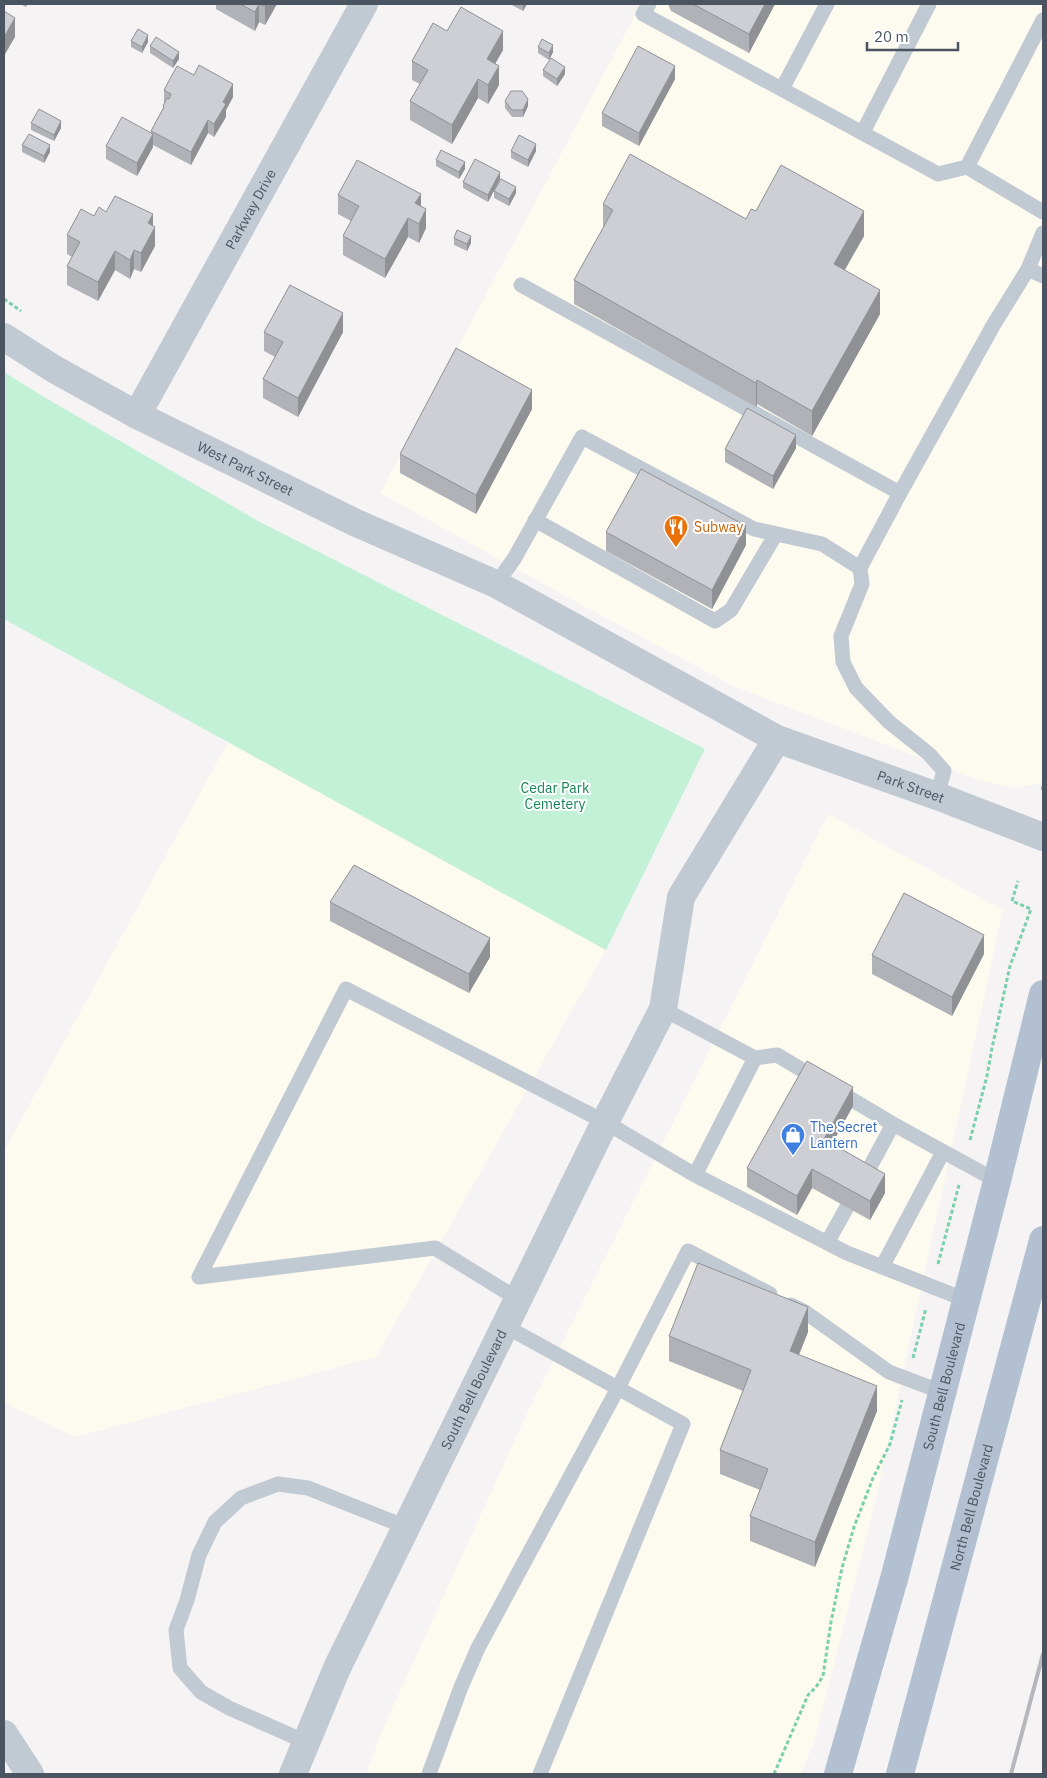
<svg xmlns="http://www.w3.org/2000/svg" width="1047" height="1778" font-family="'IBM Plex Sans',sans-serif">
<rect width="100%" height="100%" fill="#f5f3f3"/>
<path fill="#fdfaef" d="M641 4H1043V780L1039 784 1015 788 978 780 735 687 565 596 380 493Z
M228 742 606 950 376 1357 75 1437 4 1403V1151Z
M828 814 1003 910 874 1507 814 1742 801 1774H366L384 1726 530 1407Z"/>
<path fill="#c3f1d8" d="M4 372 44 397 260 522 705 749 606 950 4 619Z"/>
<g fill="none" stroke-linecap="round" stroke-linejoin="round">
<path stroke="#7ad0ab" stroke-width="3" stroke-dasharray="4 2.5" stroke-linecap="butt" d="M4 299 21 311
M1042 790 1043 786
M970 1140 987 1076 992 1048 1010 966 1031 909 1012 901 1018 881
M938 1264 959 1185
M913 1358 926 1308
M774 1774 808 1695 816 1687 823 1676 831 1622 842 1568 854 1527 873 1478 890 1444 902 1400"/>
<path stroke="#c1c9d2" stroke-width="15" d="M649 4 643 14 938 174 967 167 1043 20
M782 89 827 4
M863 132 929 4
M967 167 1043 212
M1028 269 1043 276
M521 285 900 493
M535 520 715 621 731 610 776 534
M496 584 514 559 582 437 754 529 822 544 860 568
M937 796 944 771 929 754 889 722 856 688 843 662 841 636 862 584 860 568 900 493 994 324 1028 269 1043 233
M755 1058 777 1055 893 1124 997 1181
M695 1175 847 1253 966 1300
M863 1180 893 1124
M827 1243 847 1207
M882 1267 943 1152
M518 1299 435 1248 199 1277 346 989 605 1122 695 1175 755 1058 663 1009
M791 1305 805 1312 889 1372 942 1392
M505 1326 683 1424 540 1774
M306 1742 229 1708 201 1692 180 1668 176 1630 187 1600 199 1555 215 1522 241 1498 278 1484 308 1488 406 1527
M429 1774 461 1687 478 1648 618 1388 688 1251 770 1294"/>
<g stroke="#c1c9d2" stroke-width="28">
<path id="s1" d="M137 415 364 4"/>
<path d="M4 1734 30 1774"/>
<path id="s2" d="M293 1774 337 1668 605 1122 663 1009 681 897 777 739"/>
</g>
<path stroke="#c1c9d2" stroke-width="28" id="s3" d="M4 337 54 369 137 415 354 522 496 584 777 739 937 796 1043 837"/>
<g stroke="#b3c0d1" stroke-width="28">
<path id="s4" d="M838 1774 894 1579 997 1181 1043 994"/>
<path id="s5" d="M900 1774 1043 1240"/>
</g>
<path stroke="#b5b7bd" stroke-width="4" d="M1011 1774 1043 1654"/>
</g>
<path fill="#b0b2b7" d="M20 4H28L26 7Z
M216 4H277L265 25 259 22 255 31 216 9Z
M510 4H527L523 11Z
M668 4H775L749 53 671 11Z
M447 31 503 50 495 64 499 85 488 104 478 98 452 144 410 120V101L420 84 412 80V61Z
M131 41 148 42 142 53 131 47Z
M150 46 179 59 173 68 150 53Z
M538 47 553 52 549 60 538 53Z
M543 70 565 74 557 86 543 76Z
M675 79 639 146 602 126V113Z
M164 90 233 97 226 110V117L214 137 208 133 191 165 153 145V147L137 176 106 159V146L151 133V131L163 109V106L165 103H164Z
M505 101 528 106 523 117H512L505 108Z
M31 123 61 128 54 141 31 130Z
M22 145 50 152 44 163 22 152Z
M511 151H536L528 167 511 158Z
M436 160 465 169 459 179 436 166Z
M500 179 488 202 463 188V182Z
M494 191 516 193 509 206 494 198Z
M338 195 421 206 426 228 419 243 408 237 385 278 343 255V236L351 221 338 214Z
M603 204 746 219 756 211 864 236 845 270 880 314 812 436 757 404 756 407 574 304V280L603 228Z
M106 212 153 226 155 246 141 272 134 269 130 279 115 270 98 301 67 285V266L72 257 67 254V235Z
M454 238 471 243 467 251 454 245Z
M264 332H343L298 417 263 398V379L275 357 264 351Z
M532 409 476 514 400 473V454Z
M796 448 773 489 725 462V449Z
M606 532 746 545 712 609 606 551Z
M330 902 490 957 469 993 330 921Z
M984 954 952 1016 872 974V955Z
M853 1106 832 1144 885 1193 870 1220 812 1188 797 1215 747 1187V1168Z
M808 1332 799 1355 877 1411 815 1567 750 1541V1516L760 1490 720 1474V1450L743 1391 669 1361V1336Z"/>
<path fill="#909195" d="M259 4V22L255 31V12Z
M267 4H277L265 25V6Z
M523 4H527L523 11Z
M765 4H775L749 53V34Z
M15 18V37L4 56V37Z
M503 31V50L487 78V59Z
M148 35V42L142 53V47Z
M553 45V52L549 60V53Z
M179 52V59L173 68V61Z
M499 66V85L488 104V85Z
M675 66V79L639 146V133Z
M565 67V74L557 86V79Z
M478 79V98L452 144V125Z
M233 84V97L226 110V117L214 137V124L223 102Z
M528 99V106L523 117V110Z
M208 120V133L191 165V152Z
M61 121V128L54 141V135Z
M153 134V147L137 176V163Z
M536 144V151L528 167V160Z
M50 145V152L44 163V156Z
M465 162V169L459 179V172Z
M500 172V179L488 202V195Z
M516 187V193L509 206V199Z
M421 194V213L415 203Z
M426 209V228L419 243V224Z
M864 211V236L834 288V264Z
M153 214V231L155 227V246L141 272V253L148 223Z
M408 218V237L385 278V259Z
M471 236V243L467 251V244Z
M134 250V269L130 279V260Z
M115 251V270L98 301V282Z
M880 290V314L812 436V411Z
M343 313V332L298 417V398Z
M757 380V404L756 407V383Z
M532 390V409L476 514V495Z
M796 435V448L773 489V476Z
M746 526V545L712 609V590Z
M984 935V954L952 1016V997Z
M490 938V957L469 993V974Z
M853 1087V1106L824 1158V1139Z
M812 1169V1188L797 1215V1196Z
M885 1174V1193L870 1220V1201Z
M808 1307V1332L790 1376V1351Z
M877 1386V1411L815 1567V1542Z"/>
<path fill="#cdcfd5" stroke="#909195" d="M240 4H259L255 12Z
M260 4H267L265 6Z
M693 4H765L749 34Z
M461 7 503 31 487 59 499 66 488 85 478 79 452 125 410 101 428 70 412 61 433 23 447 31Z
M4 11 15 18 4 37Z
M138 29 148 35 142 47 131 41Z
M156 37 179 52 173 61 150 46Z
M542 39 553 45 549 53 538 47Z
M638 46 675 66 639 133 602 113Z
M551 58 565 67 557 79 543 70Z
M199 65 233 84 223 102 226 104 214 124 208 120 191 152 151 131 164 107 163 106 167 98 169 99 171 94 164 90 177 66 194 75Z
M511 91H522L528 99 523 110H512L505 101Z
M39 109 61 121 54 135 31 123Z
M122 117 153 134 137 163 106 146Z
M29 134 50 145 44 156 22 145Z
M519 135 536 144 528 160 511 151Z
M441 150 465 162 459 172 436 160Z
M630 154 746 219 751 209 756 211 781 165 864 211 834 264 880 290 812 411 757 380 756 383 574 280 613 210 603 204Z
M475 159 500 172 488 195 463 182Z
M357 160 421 194 415 203 426 209 419 224 408 218 385 259 343 236 359 206 338 195Z
M501 179 516 187 509 199 494 191Z
M115 196 153 214 148 223 155 227 141 253 134 250 130 260 115 251 98 282 67 266 80 242 67 235 81 209 94 216 99 207 106 212Z
M457 230 471 236 467 244 454 238Z
M290 285 343 313 298 398 263 379 283 342 264 332Z
M456 348 532 390 476 495 400 454Z
M747 408 796 435 773 476 725 449Z
M641 469 746 526 712 590 606 532Z
M354 865 490 938 469 974 330 902Z
M904 893 984 935 952 997 872 955Z
M807 1061 853 1087 824 1139 885 1174 870 1201 812 1169 797 1196 747 1168Z
M698 1263 808 1307 790 1351 877 1386 815 1542 750 1516 768 1469 720 1450 751 1370 669 1336Z"/>
<defs>
<symbol id="restaurant-pin" viewBox="-11 -11 22 30"><path d="M0 17L-7.5 6A9.5 9.5 0 1 1 7.5 6Z" fill="#e8710a" stroke="#fff"/><path d="M-5-6h1v4h1v-4h1v4h1v-4h1v5L-1.5 .5V6h-2V.5L-5-1ZM5-6V6H3V1.5H1.5Q1.5-4 5-6Z" fill="#fff"/></symbol>
<symbol id="shop-pin" viewBox="-11 -11 22 30"><path d="M0 17L-7.5 6A9.5 9.5 0 1 1 7.5 6Z" fill="#3f7fe0" stroke="#fff"/><path d="M-5-2.5h2.3a2.7 3.5 0 0 1 5.4 0H5L5.5 6h-11ZM-1.5-2.5h3a1.5 2.3 0 0 0-3 0Z" fill="#fff"/></symbol>
</defs>
<g fill-rule="evenodd">
<use href="#restaurant-pin" x="662" y="513" width="28" height="38"/>
<use href="#shop-pin" x="779" y="1121" width="28" height="38"/>
</g>
<g text-anchor="middle" stroke-width="4" stroke-linejoin="round" paint-order="stroke">
<g font-size="14" fill="#4a5561" stroke="#fff">
<text dy="5" stroke="none"><textPath href="#s1" startOffset="235">Parkway Drive</textPath></text>
<text dy="5" stroke="none"><textPath href="#s3" startOffset="275">West Park Street</textPath></text>
<text dy="5" stroke="none"><textPath href="#s3" startOffset="1014">Park Street</textPath></text>
<text dy="5" stroke="none"><textPath href="#s4" startOffset="402">South Bell Boulevard</textPath></text>
<text dy="5" stroke="none"><textPath href="#s2" startOffset="425">South Bell Boulevard</textPath></text>
<text dy="5" stroke="none"><textPath href="#s5" startOffset="276">North Bell Boulevard</textPath></text>
</g>
<g font-size="14" fill="#c56008" stroke="#fff" text-anchor="start">
<text x="694" y="532">Subway</text>
</g>
<g font-size="14" fill="#178656" stroke="#fff">
<text x="555" y="793">Cedar Park<tspan x="555" dy="16">Cemetery</tspan></text>
</g>
<g font-size="14" fill="#366cbe" stroke="#fff" text-anchor="start">
<text x="810" y="1132">The Secret<tspan x="810" dy="16">Lantern</tspan></text>
</g>
</g>
<rect width="1047" height="1778" fill="none" stroke="#4a5561" stroke-width="10"/>
<path d="M867 42v8h91v-8" fill="none" stroke="#4a5561" stroke-width="2.5"/>
<text x="874" y="42" font-size="15" fill="#4a5561" stroke="#ffffff" stroke-width="4" paint-order="stroke">20 m</text>
</svg>
